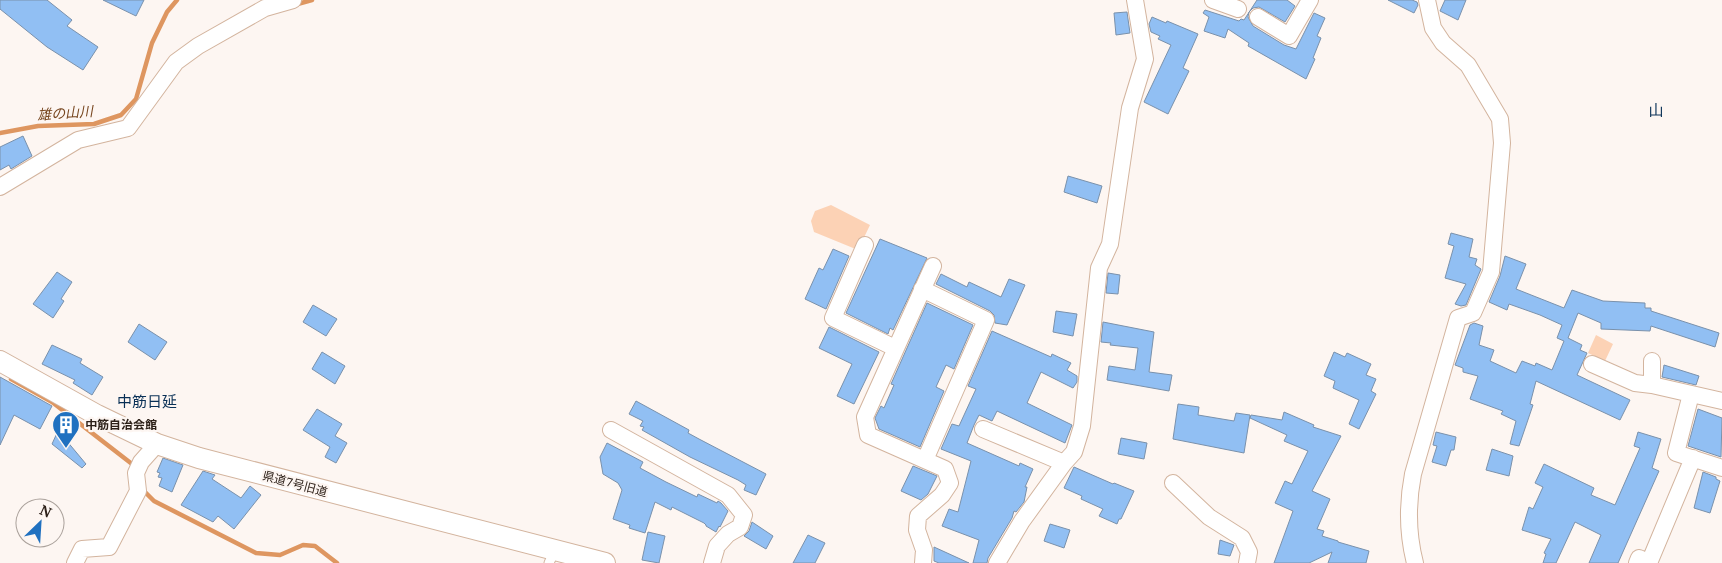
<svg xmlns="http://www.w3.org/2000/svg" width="1722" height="563" font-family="'Noto Serif','Noto Sans JP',serif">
<rect width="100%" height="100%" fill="#fdf6f2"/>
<path fill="#fcd2b5" d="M831 205 870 225 858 250 814 232 811 221 815 211Z
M1596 335 1613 344 1605 361 1588 353Z"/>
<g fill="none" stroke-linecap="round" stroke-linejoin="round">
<path stroke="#de9660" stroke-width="4.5" d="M294 5 312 0
M0 133 38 126 94 124 121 115 136 99 152 43 167 12 177 0
M11 379 52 402 132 464
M142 489 154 501 256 553 280 555 303 545 315 546 337 563"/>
</g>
<path fill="#91bff3" stroke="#7a91ab" d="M0 0H47L72 20 67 26 98 47 83 70 47 47 0 9Z
M103 0H144L136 16Z
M1257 0H1287L1295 6 1285 22 1259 7 1253 8 1249 12 1248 17 1253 26 1284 45 1296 49 1314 13 1325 18 1317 36 1321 38 1313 58 1315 59 1306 79 1248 46 1249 43 1228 29 1225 38 1204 31 1209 17 1203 13 1205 10 1239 21 1241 19 1244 20Z
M1388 0H1412L1417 2 1418 5 1414 13Z
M1445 0H1466L1458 20 1440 11Z
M1127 12 1130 33 1116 35 1114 13Z
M1152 17 1166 23 1167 21 1198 34 1183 68 1189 71 1168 114 1144 102 1171 45 1158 39 1160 36 1151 32 1149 24Z
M23 136 32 156 11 169 9 165 0 170V147Z
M1068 176 1102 186 1097 203 1064 192Z
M1451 233 1473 239 1469 257 1477 259 1475 265 1481 269 1466 305 1461 306 1455 304 1466 284 1445 278 1454 246 1448 244Z
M880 239 927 258 893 330 890 328 888 334 846 313Z
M833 249 849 256 826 309 805 299 819 268 823 270Z
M1505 256 1526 264 1516 289 1564 308 1572 290 1603 301 1645 303V308H1651V311L1719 333 1715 347 1651 326 1650 331 1601 329V323L1578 313 1568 338 1582 345 1580 350 1587 353 1577 375 1630 400 1620 420 1536 381 1530 404 1533 405 1519 446 1510 444 1516 421 1501 414 1503 411 1470 399 1478 376 1463 372V368L1455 365 1470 325 1474 323 1483 326 1479 345 1494 350 1490 361 1516 373 1522 361 1535 366 1536 363 1552 370 1564 341 1557 338 1562 325 1540 315 1509 304 1507 310 1489 302 1500 276Z
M57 272 72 282 61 299 64 301 53 318 33 304Z
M1108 273 1120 275 1118 294 1106 293Z
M941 274 967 287 969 282 1001 297 1009 279 1025 285 1007 325 995 323 994 315 990 311 936 284Z
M927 303 973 325 954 369 946 365 936 387 944 391 920 447 879 429 875 418 881 406 884 408 894 385 891 384Z
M313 305 337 319 326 336 303 322Z
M1056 311 1077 314 1073 336 1053 332Z
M1103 322 1154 332 1149 372 1172 375 1169 391 1107 380 1109 366 1135 370 1138 348 1110 345 1111 343 1101 342Z
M139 324 167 342 155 360 128 342Z
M829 327 879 352 854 404 837 396 852 364 819 348Z
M992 331 1051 357 1052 354 1071 363 1067 370 1077 376V382L1073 388 1041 372 1027 403 1072 425 1065 443 997 411 992 421 979 415 974 425 967 443 1019 466 1020 463 1033 469 1025 487H1027L1024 502 1016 512 1014 511 1012 518 988 558 987 563H973L979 540 942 526 949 509 958 512 971 461 941 449 952 424 959 426 976 389 968 386Z
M52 345 82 359 80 363 103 377 92 395 73 383 75 380 42 364Z
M322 352 345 366 335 384 312 369Z
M1334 352 1345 357 1347 353 1371 364 1366 375 1376 379 1371 391 1376 394 1359 429 1349 424 1359 400 1333 388 1335 381 1324 376Z
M1664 365 1699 376 1696 385 1662 377Z
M0 377 52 406 40 429 14 415 0 445Z
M636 401 689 430 688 433 699 439 766 474 756 495 744 490 746 485 738 480 690 457 642 430 644 427 640 426 643 421 629 414Z
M1178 404 1199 407 1198 415 1234 421 1236 413 1250 415 1244 453 1173 439Z
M317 409 342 424 335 436 347 443 336 463 325 457 330 447 303 430Z
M1698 409 1722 418 1721 457 1688 446Z
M1284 412 1314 425 1313 427 1341 436 1312 491 1330 499 1317 529 1324 531 1322 536 1338 541V542L1369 551 1366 563H1328L1332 552 1309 563H1274L1293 511 1275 503 1285 481 1292 484 1308 451 1284 441 1287 435 1250 418 1251 415 1282 420Z
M1436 432 1456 437 1454 450H1451L1446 466 1432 462 1437 446 1433 445Z
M1638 432 1661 439 1652 468 1659 471 1618 563H1589L1601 535 1575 522 1556 563H1543L1546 554 1544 553 1551 539 1522 530 1529 507 1533 509 1543 487 1535 483 1544 464 1594 488 1591 495 1615 505 1640 448 1634 446Z
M57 433 66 440 86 464 82 468 52 444Z
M1121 438 1147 443 1144 459 1118 454Z
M607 443 643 462 640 468 666 482 697 497 698 494 717 503 718 501 721 503 728 511 720 527 719 526 716 532 706 526V525L704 523 672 507 671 510 655 502 645 533 629 528 630 525 613 519 622 490 618 483 603 474 600 457Z
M1492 449 1513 456 1509 476 1486 470Z
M163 458 183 465 172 492 159 486 162 478 158 477 160 473 157 472Z
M913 466 937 476 928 494 921 500 901 491Z
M1074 467 1113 484 1114 483 1134 491 1121 519H1119L1117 524 1099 516 1103 509 1081 499 1082 496 1064 488Z
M203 471 215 475 212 479 238 496 241 498 250 486 261 495 234 529 218 516 213 522 181 505Z
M1703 472 1716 477V479L1720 481 1710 513 1694 508Z
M752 522 773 536 766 549 744 536 749 531Z
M1050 524 1070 530 1064 548 1044 541Z
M648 532 665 536 659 563 642 560Z
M808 535 825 543 815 563H793Z
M1220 540 1234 545 1230 556 1218 554Z
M934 547 969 563H939L934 561Z"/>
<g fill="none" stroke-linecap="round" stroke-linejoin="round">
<defs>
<path id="service" d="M549 563 555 550"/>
<path id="minor" d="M1213 0 1238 9
M1258 17 1289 36 1310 0
M0 187 78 140 128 128 176 62 198 46 265 8 293 0
M865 245 833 318 895 348
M922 289 986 320 925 460
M1652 361V385
M1592 364 1635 383 1652 385 1722 401
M1691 394 1676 453 1722 468
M983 429 1064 463
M611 430 728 495 744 515 740 527 728 534 717 546 712 563
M1173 483 1209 517 1242 538 1249 552 1247 563
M75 563 82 549 109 547 138 491 136 473 141 462 157 444
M923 563 924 550 917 530 918 516 942 495 950 483 945 469 868 435 865 417 933 266
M997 563 1022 521 1064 463 1074 452 1082 426 1099 268 1110 244 1130 108 1145 59 1135 0
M1415 563C1407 532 1407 505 1413 474L1458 318 1473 313 1491 272 1502 143 1500 119 1468 65 1443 43 1433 28 1427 0
M1637 563 1639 558 1649 563 1693 458"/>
<path id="tertiary" d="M0 361 97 415 157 444 199 458 605 563"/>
</defs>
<use href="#service" stroke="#d3b49e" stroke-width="11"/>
<use href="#minor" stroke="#d3b49e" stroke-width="18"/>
<use href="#tertiary" stroke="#d3b49e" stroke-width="22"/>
<use href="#service" stroke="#fff" stroke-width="9"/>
<use href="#minor" stroke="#fff" stroke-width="16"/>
<use href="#tertiary" stroke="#fff" stroke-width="20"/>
</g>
<defs>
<symbol id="building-pin" viewBox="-11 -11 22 30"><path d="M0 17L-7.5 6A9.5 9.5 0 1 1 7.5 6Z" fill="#2071c0" stroke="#fdf6f2"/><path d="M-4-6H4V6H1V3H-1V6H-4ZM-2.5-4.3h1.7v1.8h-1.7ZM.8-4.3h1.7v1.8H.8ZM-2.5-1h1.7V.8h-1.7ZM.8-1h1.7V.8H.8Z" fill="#fff"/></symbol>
</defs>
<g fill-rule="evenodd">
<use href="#building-pin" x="50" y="409" width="32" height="43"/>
</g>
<g text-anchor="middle" stroke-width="4.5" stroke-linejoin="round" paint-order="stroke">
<g font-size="12" font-weight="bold" fill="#2d2119" stroke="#fdf6f2" text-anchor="start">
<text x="85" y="429">中筋自治会館</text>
</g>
<g font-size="12" fill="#2d2119" stroke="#fdf6f2">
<text transform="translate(295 484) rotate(15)" y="4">県道7号旧道</text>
</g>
<g font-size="14" font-style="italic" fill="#784720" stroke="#fdf6f2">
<text transform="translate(65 113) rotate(-4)" y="5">雄の山川</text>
</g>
<g font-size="15" fill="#093056" stroke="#fdf6f2">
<text x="1656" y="116">山</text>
<text x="147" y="407">中筋日延</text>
</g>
</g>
<g transform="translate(40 523) rotate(25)"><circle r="24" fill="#fdf6f2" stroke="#aaa19b"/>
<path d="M0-4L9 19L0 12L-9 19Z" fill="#2071c0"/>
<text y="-8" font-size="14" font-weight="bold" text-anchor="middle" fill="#2d2119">N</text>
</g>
</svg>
